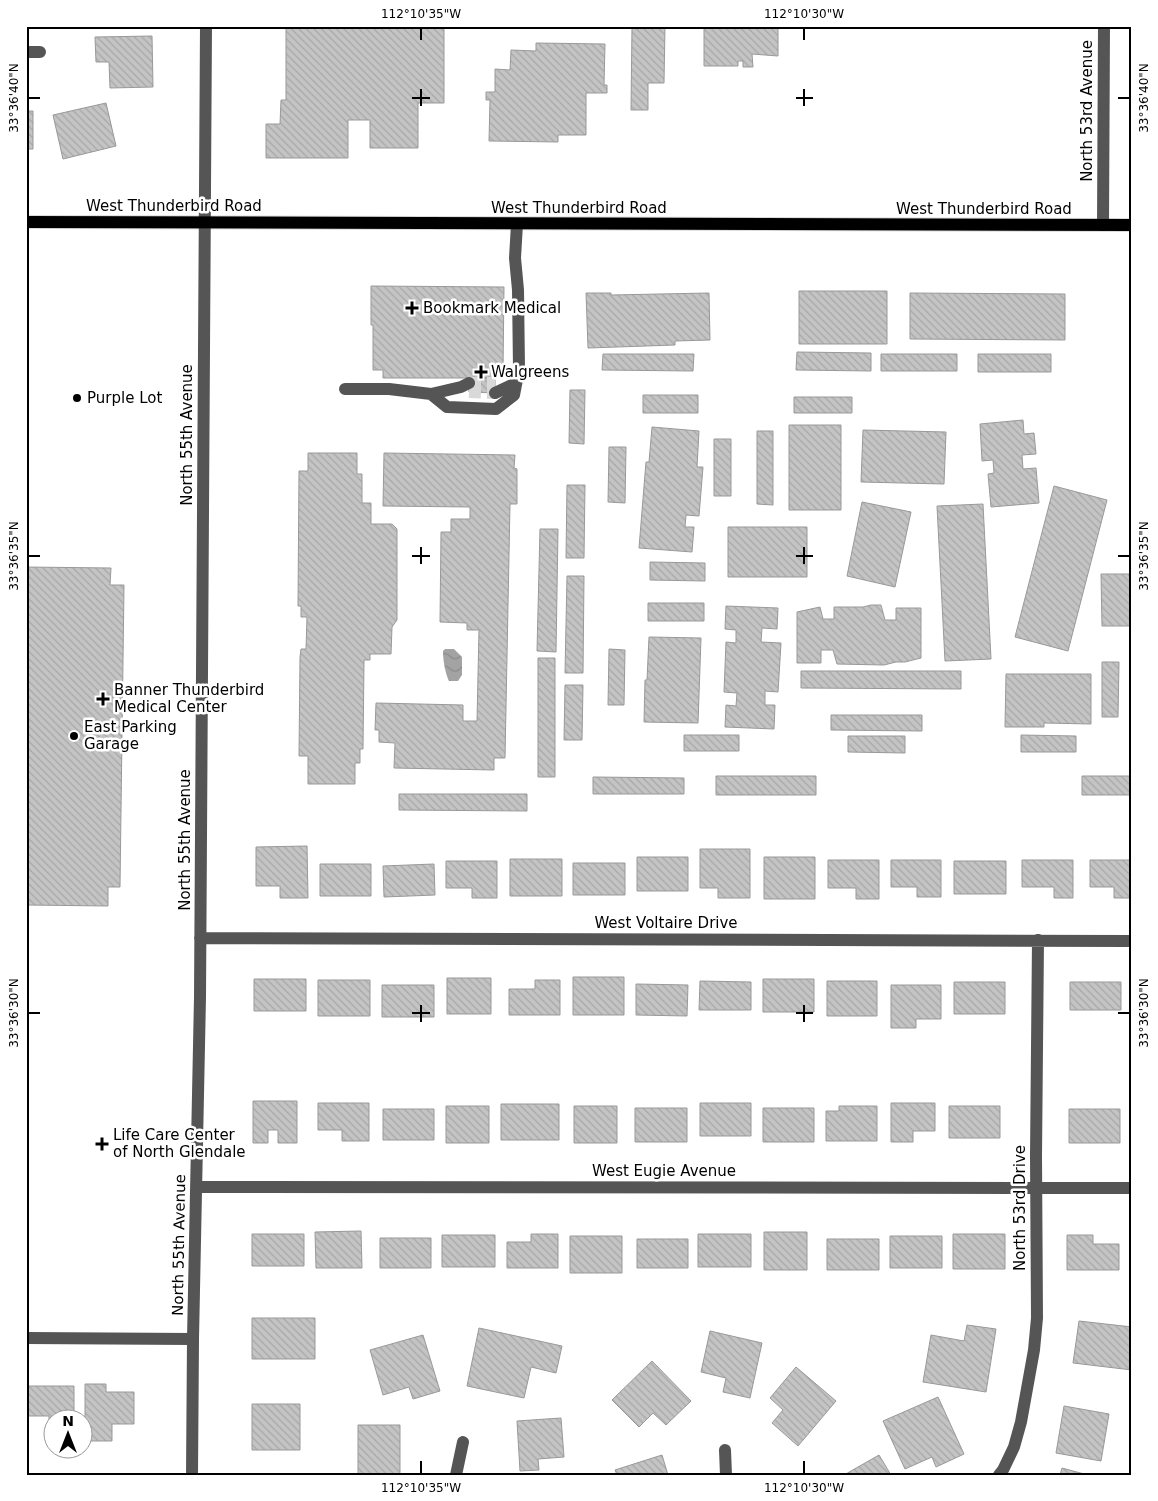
<svg xmlns="http://www.w3.org/2000/svg" width="1158" height="1501" font-family="'DejaVu Sans',sans-serif">
<defs>
<pattern id="water-waves" width="16" height="10" patternUnits="userSpaceOnUse" patternTransform="scale(1.25)"><rect width="16" height="10" fill="#a3a3a3"/><path d="M0 5q4-4 8 0t8 0" fill="none" stroke="#8b8b8b"/></pattern>
<pattern id="building-back-hatch" width="6" height="6" patternUnits="userSpaceOnUse" patternTransform="scale(1.25)"><rect width="6" height="6" fill="#c4c4c4"/><path d="M-1 5l2 2M0 0l6 6M5-1l2 2" fill="none" stroke="#a7a7a7"/></pattern>
</defs>
<rect width="100%" height="100%" fill="#fff"/>
<path fill="url(#water-waves)" d="M445 649H454L462 657V675L458 681H449C445 673 443 660 443 651Z"/>
<path fill="url(#building-back-hatch)" stroke="#999" d="M286 26H444V103H418V148H370V120H348V158H266V124H280L281 100H286Z
M632 26H665L664 83H648V110H631Z
M704 26H778V56L752 54 753 67H743V61H738V66H704Z
M152 36 153 87 110 88 109 62H96L95 37Z
M536 43 605 44 604 85H607V93H586V135H558V142L489 141 490 100H486V92H495V69L510 70 511 50 536 51Z
M106 103 116 146 63 159 53 115Z
M26 111H33V149H26Z
M371 286 504 287 503 370 495 378H383V370H373V325H371Z
M799 291H887V344H799Z
M586 293H611V295L709 293 710 340 675 341V345L588 348Z
M910 293 1065 294V340L910 339Z
M797 352 871 353V371L796 370Z
M603 354H694L693 371 602 370Z
M881 354H957V371H881Z
M978 354H1051V372H978Z
M469 378H495V393L469 392Z
M570 390H585L584 444 569 443Z
M643 395H698V413H643Z
M794 397H852V413H794Z
M1023 420 1024 434 1034 433 1036 454 1022 455 1023 469 1036 468 1039 503 991 507 988 474 994 473 993 460 982 461 980 424Z
M789 425H841V510H789Z
M652 427 699 431 697 467H703L699 516 686 515 685 527H694L692 552 639 548 646 462H649Z
M863 430 946 432 944 484 861 482Z
M757 431H773V505L757 504Z
M714 439H731V496H714Z
M609 447H626L625 503 608 502Z
M308 453H357V474H362V503H371V524H392L397 529V620L392 627 391 654H370V660H364L363 749H360V763H355V784H308V756H299L300 657 301 649H306L307 617H301V606H298L299 471H308Z
M384 453 515 455 514 468 517 469V504H510L505 758H494V770L394 768 395 743 379 742V730H375L376 703 463 705V721H477L479 630H467V623L440 622 441 532H451V519H470V507L383 506Z
M567 485H585L584 558H566Z
M1054 486 1107 500 1068 651 1015 637Z
M862 502 911 512 895 587 847 576Z
M983 504 991 659 945 661 937 506Z
M728 527H807V577H728Z
M540 529H558L556 652 537 651Z
M650 562 705 563V581L650 580Z
M26 567 111 568 110 585H124L120 887H108V906L26 905Z
M1101 574H1129V576H1132V626H1102Z
M567 576H584L583 673H565Z
M648 603H704V621H648Z
M871 605H881L885 620H896V608H921V658L905 662H896L884 665 837 664 833 650H821V663H797V612L820 607 823 619H834V607H863Z
M726 606 778 608 777 629 762 628 761 642 781 643 778 692 765 691V705H775L774 729 725 727 726 705 736 706 737 693 724 692 726 642 736 643V630L725 629Z
M649 637 701 638 698 723 644 722 645 680H647Z
M609 649 625 650 624 705H608Z
M538 658H555V777H538Z
M1102 662H1119L1118 717H1102Z
M801 671H961V689L801 688Z
M1006 674H1091V724L1044 723V727H1005Z
M565 685H583L582 740H564Z
M831 715H922V731L831 730Z
M684 735H739V751H684Z
M1021 735 1076 736V752H1021Z
M848 736H905V753L848 752Z
M716 776H816V795H716Z
M1082 776H1132V795H1082Z
M593 777 684 778V794H593Z
M399 794H527V811L399 810Z
M307 846 308 898H280V886H256V847Z
M700 849H750V898H718V888H700Z
M637 857H688V891H637Z
M764 857H815V899H764Z
M510 859H562V896H510Z
M828 860H879V899H856V888H828Z
M891 860H941V897H917V887H891Z
M1022 860H1073V898H1054V887H1022Z
M1090 860H1132V898H1114V887H1090Z
M446 861H497V898H472V888H446Z
M954 861H1006V894H954Z
M573 863H625V895H573Z
M320 864H371V896H320Z
M434 864 435 895 384 897 383 866Z
M573 977H624V1015H573Z
M447 978H491V1014H447Z
M254 979H306V1011H254Z
M763 979H814V1012H763Z
M318 980H370V1016H318Z
M535 980H560V1015H509V989H535Z
M700 981 751 982V1010H699Z
M827 981H877V1016H827Z
M954 982H1005V1014H954Z
M1070 982H1121V1010H1070Z
M636 984 688 985 687 1016 636 1015Z
M382 985H434V1017H382Z
M891 985H941V1019H916V1028H891Z
M253 1101H297V1143H278V1130H268V1143H253Z
M318 1103H369V1141H342V1130H318Z
M700 1103H751V1136H700Z
M891 1103H935V1131H913V1142H891Z
M501 1104H559V1140H501Z
M446 1106H489V1143H446Z
M574 1106H617V1143H574Z
M839 1106H877V1141H826V1111H839Z
M949 1106H1000V1138H949Z
M635 1108H687V1142H635Z
M763 1108H814V1142H763Z
M383 1109H434V1140H383Z
M1069 1109H1120V1143H1069Z
M361 1231 362 1268H316L315 1232Z
M764 1232H807V1270H764Z
M252 1234H304V1266H252Z
M531 1234H558V1268H507V1242H531Z
M698 1234H751V1267H698Z
M953 1234H1005V1269H953Z
M442 1235H495V1267H442Z
M1067 1235H1093V1244H1119V1270H1067Z
M570 1236H622V1273H570Z
M890 1236H942V1268H890Z
M380 1238H431V1268H380Z
M637 1239H688V1268H637Z
M827 1239H879V1270H827Z
M252 1318H315V1359H252Z
M1079 1321 1132 1327V1370L1073 1363Z
M967 1325 996 1329 986 1392 923 1382 931 1335 964 1341Z
M479 1328 562 1346 556 1373 531 1367 524 1398 467 1386Z
M710 1331 762 1343 750 1398 723 1392 726 1378 701 1372Z
M423 1335 440 1391 413 1399 409 1387 383 1395 370 1350Z
M652 1361 691 1401 666 1425 653 1413 639 1427 612 1400Z
M796 1367 836 1401 798 1446 772 1423 783 1410 770 1398Z
M85 1384H106V1392H134V1424H112V1441H85Z
M26 1386H74V1418H52V1429H49V1416H26Z
M938 1397 964 1454 936 1467 932 1457 905 1469 883 1421Z
M252 1404H300V1450H252Z
M1064 1406 1109 1414 1101 1461 1056 1453Z
M561 1418 564 1457 538 1459 539 1470 520 1471 517 1421Z
M358 1425H400V1475H358Z
M662 1455 668 1475H617L615 1470Z
M879 1455 891 1475H844Z
M1062 1468 1088 1475H1060Z"/>
<g fill="none" stroke-linecap="round" stroke-linejoin="round">
<path stroke="#d9d9d9" stroke-width="12" stroke-dasharray="12 6" stroke-linecap="butt" d="M469 383H495
M469 392 495 393"/>
<defs>
<path id="major" d="M26 222 1132 225"/>
</defs>
<use href="#major" stroke="#dbdbdb" stroke-width="14"/>
<path stroke="#555" stroke-width="12" d="M26 52H40
M1103 225 1104 26
M345 389H389L431 394 447 407 496 409 514 395 519 369 518 290 515 258 517 224
M495 393 516 383
M431 394 461 387 469 383
M200 938 1132 941
M197 1187 1132 1188
M26 1338 193 1339
M725 1450 726 1475
M192 1475 193 1339 200 997 206 26
M456 1475 463 1442
M999 1475 1003 1470 1014 1447 1021 1422 1034 1350 1037 1318 1036 1156 1038 940"/>
<use href="#major" stroke="#000" stroke-width="12"/>
</g>
<path fill="none" stroke="#000" stroke-width="2" d="M421 28V40M804 28V40M421 89V106M804 89V106M28 98H40M412 98H430M796 98H813M1118 98H1130M421 547V564M804 547V564M28 556H40M412 556H430M796 556H813M1118 556H1130M421 1005V1022M804 1005V1022M28 1013H40M412 1013H430M796 1013H813M1118 1013H1130M421 1461V1474M804 1461V1474"/>
<g fill="#000" stroke="#fff" stroke-width="2">
<path d="M409.5 300.5h5v5h5v5h-5v5h-5v-5h-5v-5h5z"/>
<path d="M478.5 364.5h5v5h5v5h-5v5h-5v-5h-5v-5h5z"/>
<circle cx="77" cy="398" r="5"/>
<path d="M100.5 691.5h5v5h5v5h-5v5h-5v-5h-5v-5h5z"/>
<circle cx="74" cy="736" r="5"/>
<path d="M99.5 1136.5h5v5h5v5h-5v5h-5v-5h-5v-5h5z"/>
</g>
<g text-anchor="middle" stroke-width="5" stroke-linejoin="round" paint-order="stroke">
<g font-size="15" fill="#000" stroke="#fff">
<text transform="translate(1087 111) rotate(-90)" y="5">North 53rd Avenue</text>
<text x="174" y="211">West Thunderbird Road</text>
<text x="579" y="213">West Thunderbird Road</text>
<text x="984" y="214">West Thunderbird Road</text>
<text transform="translate(187 435) rotate(-90)" y="5">North 55th Avenue</text>
<text transform="translate(185 840) rotate(-90)" y="5">North 55th Avenue</text>
<text x="666" y="928">West Voltaire Drive</text>
<text x="664" y="1176">West Eugie Avenue</text>
<text transform="translate(1020 1208) rotate(-90)" y="5">North 53rd Drive</text>
<text transform="translate(179 1245) rotate(-89)" y="5">North 55th Avenue</text>
</g>
<g font-size="15" fill="#000" stroke="#fff" text-anchor="start">
<text x="423" y="313">Bookmark Medical</text>
<text x="491" y="377">Walgreens</text>
<text x="87" y="403">Purple Lot</text>
<text x="114" y="695">Banner Thunderbird<tspan x="114" dy="17">Medical Center</tspan></text>
<text x="84" y="732">East Parking<tspan x="84" dy="17">Garage</tspan></text>
<text x="113" y="1140">Life Care Center<tspan x="113" dy="17">of North Glendale</tspan></text>
</g>
</g>
<rect width="1158" height="1501" fill="none" stroke="#ffffff" stroke-width="55"/>
<g transform="translate(68 1434)"><circle r="24" fill="#ffffff" stroke="#999999"/>
<path d="M0-4L9 19L0 12L-9 19Z" fill="#000000"/>
<text y="-8" font-size="14" font-weight="bold" text-anchor="middle" fill="#000000">N</text>
</g>
<rect x="28" y="28" width="1102" height="1446" fill="none" stroke="#000" stroke-width="2"/>
<g font-size="12" text-anchor="middle" fill="#000">
<text x="421" y="18">112°10'35"W</text>
<text x="804" y="18">112°10'30"W</text>
<text transform="translate(14 98) rotate(-90)" y="4">33°36'40"N</text>
<text transform="translate(1144 98) rotate(-90)" y="4">33°36'40"N</text>
<text transform="translate(14 556) rotate(-90)" y="4">33°36'35"N</text>
<text transform="translate(1144 556) rotate(-90)" y="4">33°36'35"N</text>
<text transform="translate(14 1013) rotate(-90)" y="4">33°36'30"N</text>
<text transform="translate(1144 1013) rotate(-90)" y="4">33°36'30"N</text>
<text x="421" y="1492">112°10'35"W</text>
<text x="804" y="1492">112°10'30"W</text>
</g>
</svg>
